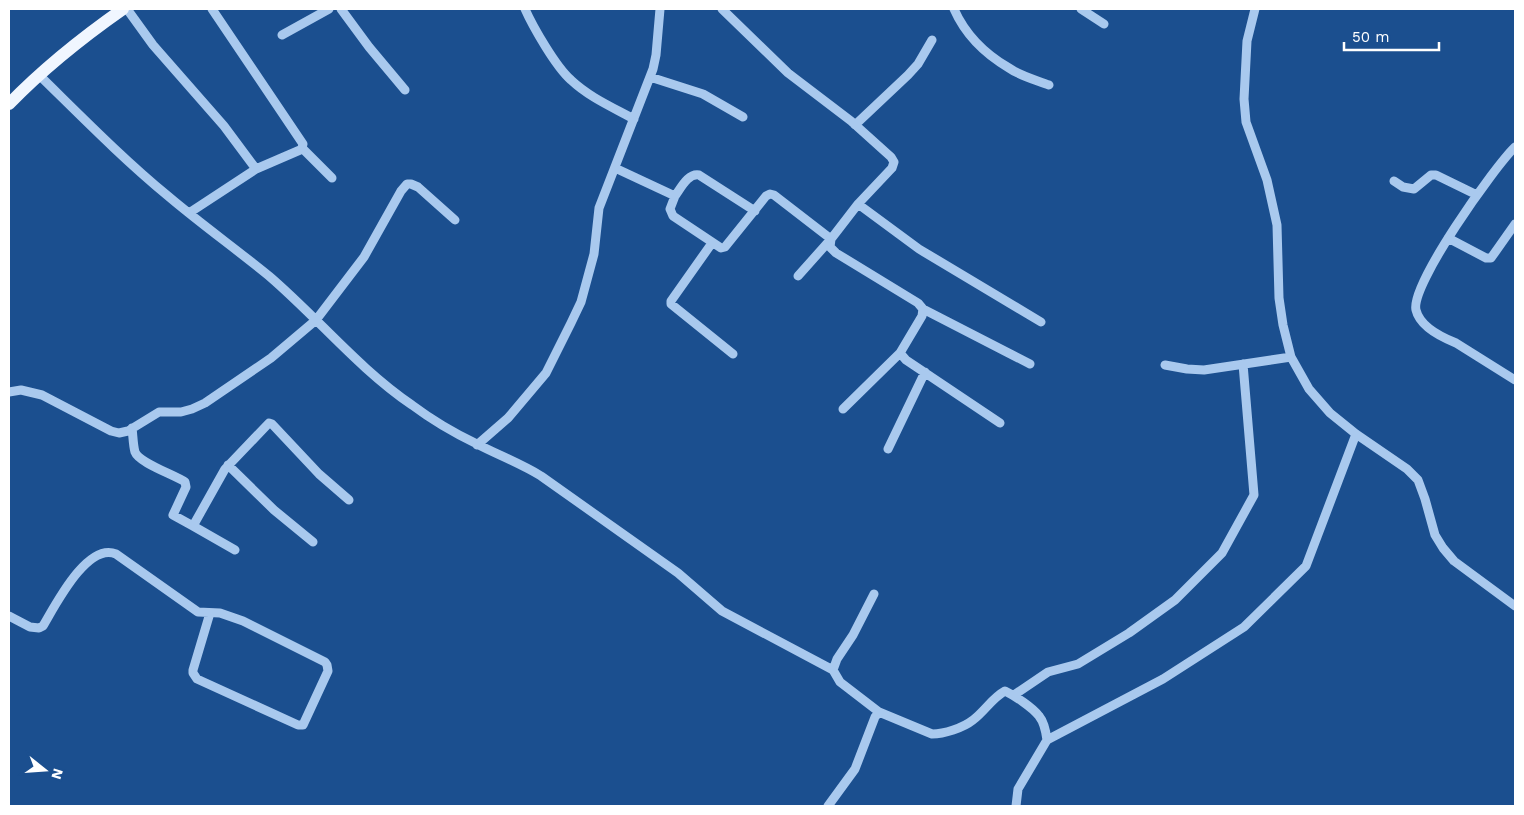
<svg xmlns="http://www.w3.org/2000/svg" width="1524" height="815" font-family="'Work Sans',sans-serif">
<rect width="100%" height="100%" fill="#1b4f8f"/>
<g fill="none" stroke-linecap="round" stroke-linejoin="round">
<path stroke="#a9c9ee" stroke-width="9" d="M127 9 153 45 224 126 256 169
M341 9 369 47 405 90
M525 9C533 27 556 67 571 80 589 97 612 107 634 119
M722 9 788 73 851 121 891 157 894 162 892 168 858 204 831 239 830 247 836 253 918 303 923 309 922 316 900 353 906 360 1000 423
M954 9C965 34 985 54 1009 68 1020 76 1036 80 1049 85
M1081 9 1104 24
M1255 9 1247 41 1244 99 1246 122 1267 180 1277 225 1279 298 1283 325 1291 357 1309 389 1330 413 1356 434 1407 469 1418 480 1425 499 1435 535 1443 548 1454 561 1515 606
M282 35 329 9
M39 75C81 116 123 159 168 196 201 224 236 249 269 276 318 318 359 369 412 405 432 420 454 433 477 444 498 455 520 463 541 476L678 573 722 611 833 670
M650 77 703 94 743 117
M855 125 908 75 918 64 932 40
M1515 147C1495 166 1410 285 1416 310 1420 327 1441 337 1456 343L1515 380
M302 148 332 178
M615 168 675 196C681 188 688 173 699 175L755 211
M1394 181 1403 187 1414 189 1431 175H1436L1477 195
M675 196 670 209 673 216 721 248 725 247 766 196 770 194 774 195 831 239 798 276
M858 204 919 249 1041 322
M189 213 256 169 300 150 302 148 303 144 212 9
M1448 238 1486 258H1491L1515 224
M712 243 671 301V304L733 354
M923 309 1030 364
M1165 365 1187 369 1204 370 1291 357
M9 392 21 390 42 395 111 431 119 433 128 431 159 412H181L192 409 205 403 271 358 316 320 364 257 401 191 407 184H411L418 187 455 220
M843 409 900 353
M132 428C133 435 133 445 135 452 139 463 175 475 185 482L186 487 173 515 193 526 225 469 269 423 272 424 319 474 349 500
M477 445 508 418 546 373 571 323 581 302 594 254 599 208 653 69 656 55 660 9
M888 449 925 372
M228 465 274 510 313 542
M193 526 235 550
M874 594 853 635 837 659 833 670 840 682 879 712
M9 616 30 627 39 628 43 626C55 606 87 542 116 554L198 612 220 613 243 621 325 662 327 665 328 671 303 725H298L197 679 193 673V670L210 613
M1014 695 1048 672 1078 664 1129 633 1175 600 1222 553 1254 495 1243 364
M1047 740 1163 679 1244 627 1306 566 1356 434
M828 806 855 769 875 717 879 712 932 734C944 734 963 728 973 720 985 711 992 698 1005 691 1015 696 1032 707 1039 716 1044 722 1046 732 1047 740L1018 789 1016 806"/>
<path stroke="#f0f6ff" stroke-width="12" d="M9 104C44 68 83 37 123 9"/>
</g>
<rect width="1524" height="815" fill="none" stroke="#ffffff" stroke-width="20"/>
<g transform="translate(45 770) rotate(107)" stroke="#1b4f8f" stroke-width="4" paint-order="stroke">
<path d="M0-4L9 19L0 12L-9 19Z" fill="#ffffff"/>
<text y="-8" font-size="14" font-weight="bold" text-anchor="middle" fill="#ffffff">N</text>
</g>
<path d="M1344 42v8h95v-8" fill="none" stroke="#ffffff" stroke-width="2.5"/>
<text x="1352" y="42" font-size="15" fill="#ffffff" stroke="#1b4f8f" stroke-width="4" paint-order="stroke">50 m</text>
</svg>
